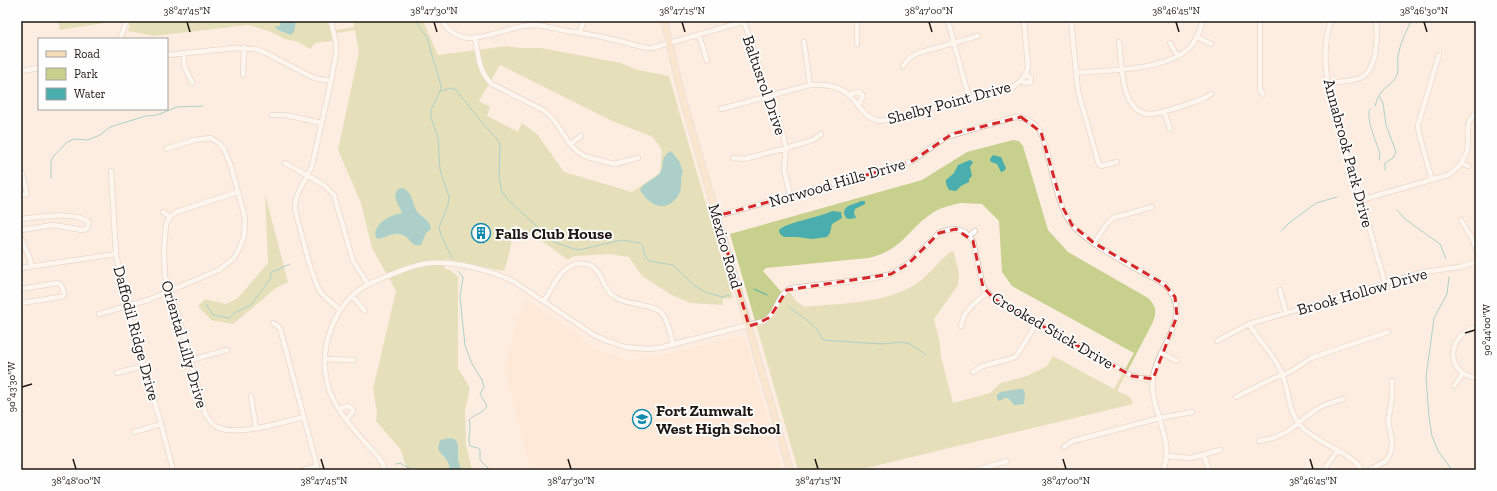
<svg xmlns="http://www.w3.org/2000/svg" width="1497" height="491" font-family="'Zilla Slab',serif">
<rect width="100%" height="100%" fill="#fdede0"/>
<path fill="#fee4ce" d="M524 299 573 331 595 349 628 360 658 356 744 335 782 470H530L504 367Z"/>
<path fill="#c7d08d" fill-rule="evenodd" d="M58 21H104V23L60 30Z
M113 21H327L331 31 354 27 353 21H423L438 55 507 46 521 48H541L621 63 634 69 669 76 733 298 723 299V305L690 303 670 294 642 276 629 257 610 254 574 256 568 260 545 243 515 225 509 254 504 271 444 259 445 269 450 270 458 277V368L470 388 465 411 466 445 472 470H407L401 450 376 421 377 413 373 389 396 291 372 248 361 203 338 150 359 52 355 30 331 34 332 41 315 43 310 49 298 42 285 39 269 31 248 25 154 36 128 31 130 24ZM500 65 612 121 653 137 662 150 660 173 632 192 564 172 537 134 522 123 518 132 487 116 490 107 479 101Z
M1013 140 1019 141 1023 146 1048 230 1068 252 1148 298C1156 306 1157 311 1153 322L1117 391 1130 397 1133 404 858 470H798L730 234 922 180 967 152ZM961 203 982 204 999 221 1002 272 1012 286 1134 353 1114 389 1053 356 1047 366 1027 376 1001 383 990 393 953 403 941 357 940 343 934 319 958 285 959 273 954 253 952 251C941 257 930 275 916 284 884 304 841 303 804 307L796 301 789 291 784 295 763 271 766 268 868 258C904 250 907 229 934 212 942 207 952 205 961 203Z
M265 194 288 282 276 288 233 324 211 320 198 306 205 299 226 304 238 298 268 263Z"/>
<path fill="#4aaeae" d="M280 21H296L294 32 291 35 278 30 275 26H280Z
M671 151 679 161 683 171C680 178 682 188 680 192 669 214 651 208 640 190 644 182 654 180 660 173 665 167 659 157 671 151Z
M993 155 1001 157 1006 168 1004 171 1001 172 997 164 991 162 990 159Z
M970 160 973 162 970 167 972 176 969 179V182L961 186 956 191 949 190 946 184V180L954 173 958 165Z
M403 188C412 192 412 202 416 210 420 217 428 218 431 227L430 230 426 233 421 245C411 248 411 238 403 235 393 231 386 238 377 239L375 234C377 221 391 215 402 213 400 205 391 198 398 189Z
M861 201H865V204L855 209 854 213 856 218 849 219 846 218C839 206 853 205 861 201Z
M832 211 841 212 842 218 832 224 830 233 827 237 812 239 798 237H784L780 234 779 230C784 223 821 217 832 211Z
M1019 389H1023L1025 393 1024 404C1010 405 1018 408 1008 398H1005L999 401 997 399V395L1000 392Z
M451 438 456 440 458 445V460L461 470H449C451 460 442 457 438 449L440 440Z"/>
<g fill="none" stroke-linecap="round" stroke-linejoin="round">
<path stroke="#4aaeae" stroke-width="1" d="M415 21 427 38 441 86 440 91 431 110V118L438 137 440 170 449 197 448 205 439 228 441 235 452 258
M440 91 451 88 456 90 483 124 497 139 500 144 499 177 502 192 509 201 554 242 577 250 583 249 621 240 640 243 643 246 645 256 649 261 673 265 694 285 705 292 722 297 729 295
M1375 106 1378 97
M1370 109C1365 118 1377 143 1380 154L1379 160
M1385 170V163L1393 158 1396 152 1386 125 1383 103 1379 96C1383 87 1393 85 1397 75 1399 69 1397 63 1398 56 1400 44 1406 32 1411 21
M51 178V161L53 157 66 143 73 139 88 140 100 135 110 127 146 116 157 115 177 107 203 106
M1397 210 1405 219 1440 244 1446 259
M1282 230 1289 223 1316 203 1337 197
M458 271 463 277 460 297 465 345 471 362 482 380 484 387 480 394 487 406C483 414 474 414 469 420 472 429 467 437 470 446L478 448 480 450V460L490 470
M1449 277 1447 294 1434 318 1426 377 1429 417 1432 436 1438 451 1452 470
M754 289 767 295
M206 304 213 315 229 318 234 313 251 305 271 278 270 273 290 264
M789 307C800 316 818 325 823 340L882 344 901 342 910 344 925 354
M396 464 400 463C405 467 408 466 412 470"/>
<defs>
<path id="minor" d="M331 21 336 43V53L331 81 312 166C306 181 294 193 295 210L310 266 318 288 322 294 340 310
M442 21C464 56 500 26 532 25 542 25 552 28 562 30 582 33 603 36 623 42 633 44 641 48 652 48L746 21
M948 21 969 98
M1071 21 1078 91 1099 165 1101 166 1117 162
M1260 21V89L1263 95
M1331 21C1314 67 1340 130 1354 175 1364 211 1375 247 1385 283
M744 22 754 50 771 110 783 134 786 148 784 169 790 195
M580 33 583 21
M699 35 707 61
M1197 37 1211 44
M120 39 127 21
M475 39C479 57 478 71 492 84L545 111 554 120 570 144 577 151 584 156 614 164 638 158
M804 42 810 85
M1119 42C1122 63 1120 115 1151 114 1166 113 1190 103 1205 98L1211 94
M1170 43 1178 57
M857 44V21
M184 54V65L192 83
M167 55 235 48 255 49 264 52 314 78 331 81
M903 66 909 58 918 53 978 36
M21 71 39 68
M1076 73C1107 70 1166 71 1189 48 1197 41 1199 31 1203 21
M243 75 244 47
M1021 81 1026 83 1031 82V78L1026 74
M1328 83C1338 81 1352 82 1362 77 1377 69 1378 36 1376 21
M849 95 858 92 861 93 863 96 858 106
M721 109 810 85C824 84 841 86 851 97 862 108 866 120 882 121L1014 86C1022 81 1026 76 1028 67L1024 21
M1164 111 1170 129
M272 115H285L322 123
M570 144 581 136
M733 158 744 159 786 148 813 140 821 134
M285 163 324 185 334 195 353 261 368 284
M1461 163 1468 166
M21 171 27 194 21 195
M111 171 116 254 127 307 161 424 173 470
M1432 180 1419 134 1418 125 1439 55
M238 192 176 212 170 217 166 224 164 249 165 277 179 318 205 413C208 419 211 424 217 427 237 437 283 422 304 417
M1361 200 1448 175C1457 169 1464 161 1467 151 1471 138 1462 123 1476 114
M163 212 170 217
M717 216 896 166 912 161 946 137 1015 117C1023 117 1032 121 1037 127 1043 133 1045 144 1047 152 1053 174 1057 199 1068 219 1081 242 1140 270 1164 284 1196 315 1158 344 1153 377 1148 408 1176 439 1163 470
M21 219C39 217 74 211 89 222L87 229 82 230 53 225 21 230
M1461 220 1472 238 1476 249
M969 236 975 231
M21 238 30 259 31 266
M1094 243 1106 225 1113 218 1152 207
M21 268 116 254
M21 289 57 283 61 285 64 293V296L60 297 21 303
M1280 290 1286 313
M353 297 365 311
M544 301C554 286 563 259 586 264 591 265 595 268 598 272 604 281 605 291 615 297 630 307 655 302 664 316 669 325 671 336 673 345
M99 314 148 300 219 270 234 258 240 247 244 236 245 218 231 166 224 149 220 144 211 138 194 140 166 149
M273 323 280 328 318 470
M1249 324C1258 339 1272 353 1280 369 1290 388 1286 409 1301 426 1316 443 1351 452 1362 470
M961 326C965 308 974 304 987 293
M1476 327C1446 336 1445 373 1476 378
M1217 341 1249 324 1424 272 1460 267 1476 262
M1161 353 1177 361
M325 359 354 360
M191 360 227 350
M973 372 983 366 1013 358 1017 355 1036 324
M117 373 143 366
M1454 386 1463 373
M251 396 256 428
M1236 397 1272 379 1290 372 1311 358 1388 332
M339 409 348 406 353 409 352 413 346 419
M134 432 161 424
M1259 441C1292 436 1294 423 1319 408 1326 403 1335 402 1343 399
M1064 447 1073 441 1160 418 1192 412
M1204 455 1209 470
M1167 456 1191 458 1220 450
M303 470 317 466
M385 470C382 458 372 450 364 441 349 424 332 405 327 382 319 347 334 303 367 285 375 280 384 278 392 274 405 269 417 264 430 263 456 261 489 270 513 281L594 335 605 340 625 347 648 349 659 348 764 321C779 312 775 295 792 288L875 278 891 274 908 264 939 233 947 230 956 229 965 232 973 241 983 287 994 299 1132 376 1139 378 1153 379
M978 470 1007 461
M1324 470 1337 451
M1369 470 1386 461 1391 452 1392 441 1388 421 1392 398V381"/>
<path id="major" d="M664 21 681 92 790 470"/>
</defs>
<use href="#minor" stroke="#d3bfb0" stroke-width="6"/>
<use href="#major" stroke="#d6d5d4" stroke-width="8"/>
<use href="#minor" stroke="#fff" stroke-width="4.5"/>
<use href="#major" stroke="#f7dcb8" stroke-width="6"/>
</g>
<path d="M0 0H1497V491H0ZM1021 117 1041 132 1062 206 1072 225 1094 243 1164 284 1175 297 1177 316 1153 379 1132 376 994 299 983 287 973 241 956 229 939 233 908 264 891 274 787 290 770 317 759 323 749 326 717 216 888 169 912 161 952 134Z" fill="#fdede0" fill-opacity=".55" fill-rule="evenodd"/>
<path fill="none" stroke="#d62828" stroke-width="3" stroke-dasharray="8 5" stroke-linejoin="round" d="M1021 117 1041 132 1062 206 1072 225 1094 243 1164 284 1175 297 1177 316 1153 379 1132 376 994 299 983 287 973 241 956 229 939 233 908 264 891 274 787 290 770 317 759 323 749 326 717 216 888 169 912 161 952 134Z"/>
<path fill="none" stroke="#1e1712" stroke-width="1.5" d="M187 22 190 32M434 22 437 32M682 22 685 32M929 22 932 32M1176 22 1179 32M1424 22 1427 32M1465 333 1475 330M22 387 32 384M73 459 76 469M321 459 324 469M568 459 571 469M815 459 818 469M1063 459 1066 469M1310 459 1313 469"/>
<defs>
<symbol id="building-ring" viewBox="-11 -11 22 22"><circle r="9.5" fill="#fefefe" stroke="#108bad" stroke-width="1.5"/><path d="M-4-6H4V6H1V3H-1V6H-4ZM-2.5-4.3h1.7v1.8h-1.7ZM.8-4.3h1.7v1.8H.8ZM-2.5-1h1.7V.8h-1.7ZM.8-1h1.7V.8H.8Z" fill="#108bad"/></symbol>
<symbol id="school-ring" viewBox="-11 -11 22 22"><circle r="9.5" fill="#fefefe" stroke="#108bad" stroke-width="1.5"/><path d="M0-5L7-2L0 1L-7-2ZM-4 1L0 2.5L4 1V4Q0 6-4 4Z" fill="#108bad"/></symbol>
</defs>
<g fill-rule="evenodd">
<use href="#building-ring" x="470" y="222" width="22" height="22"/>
<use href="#school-ring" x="631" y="408" width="22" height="22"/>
</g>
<g text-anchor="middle" stroke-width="3.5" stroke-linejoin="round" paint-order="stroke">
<g font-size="16" fill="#1e1712" stroke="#fefefe">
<text transform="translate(765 85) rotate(71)" y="6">Baltusrol Drive</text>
<text transform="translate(949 102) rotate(-15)" y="6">Shelby Point Drive</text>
<text transform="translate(1349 153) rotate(75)" y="6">Annabrook Park Drive</text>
<text transform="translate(837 182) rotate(-16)" y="6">Norwood Hills Drive</text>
<text transform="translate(726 246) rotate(74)" y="6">Mexico Road</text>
<text transform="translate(1362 291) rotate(-16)" y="6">Brook Hollow Drive</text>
<text transform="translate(1053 330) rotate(30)" y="6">Crooked Stick Drive</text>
<text transform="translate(137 333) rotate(75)" y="6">Daffodil Ridge Drive</text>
<text transform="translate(185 344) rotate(74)" y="6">Oriental Lilly Drive</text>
</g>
<g font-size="16" font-weight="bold" fill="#1e1712" stroke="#fefefe" text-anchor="start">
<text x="495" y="239">Falls Club House</text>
<text x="656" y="416">Fort Zumwalt<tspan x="656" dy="18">West High School</tspan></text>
</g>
</g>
<rect width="1497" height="491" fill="none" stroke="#fefefe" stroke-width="44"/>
<rect x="38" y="38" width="130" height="72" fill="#fefefe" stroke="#a4a2a0"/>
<rect x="46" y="51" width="20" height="6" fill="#f7dcb8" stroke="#a4a2a0"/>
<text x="74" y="58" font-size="12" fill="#1e1712">Road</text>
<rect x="46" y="68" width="20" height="12" fill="#c7d08d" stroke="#a4a2a0"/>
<text x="74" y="78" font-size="12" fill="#1e1712">Park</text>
<rect x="46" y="88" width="20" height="12" fill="#4aaeae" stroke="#a4a2a0"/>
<text x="74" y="98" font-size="12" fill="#1e1712">Water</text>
<rect x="22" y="22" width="1453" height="447" fill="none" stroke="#1e1712" stroke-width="1.5"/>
<g font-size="10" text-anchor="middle" fill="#1e1712">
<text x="187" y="14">38°47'45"N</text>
<text x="434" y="14">38°47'30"N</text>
<text x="682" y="14">38°47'15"N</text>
<text x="929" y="14">38°47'00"N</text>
<text x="1176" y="14">38°46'45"N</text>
<text x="1424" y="14">38°46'30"N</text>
<text transform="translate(1486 330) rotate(-90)" y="4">90°44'00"W</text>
<text transform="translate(11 387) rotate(-90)" y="4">90°43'30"W</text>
<text x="76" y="484">38°48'00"N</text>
<text x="324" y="484">38°47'45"N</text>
<text x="571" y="484">38°47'30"N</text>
<text x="818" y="484">38°47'15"N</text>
<text x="1066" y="484">38°47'00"N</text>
<text x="1313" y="484">38°46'45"N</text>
</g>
</svg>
